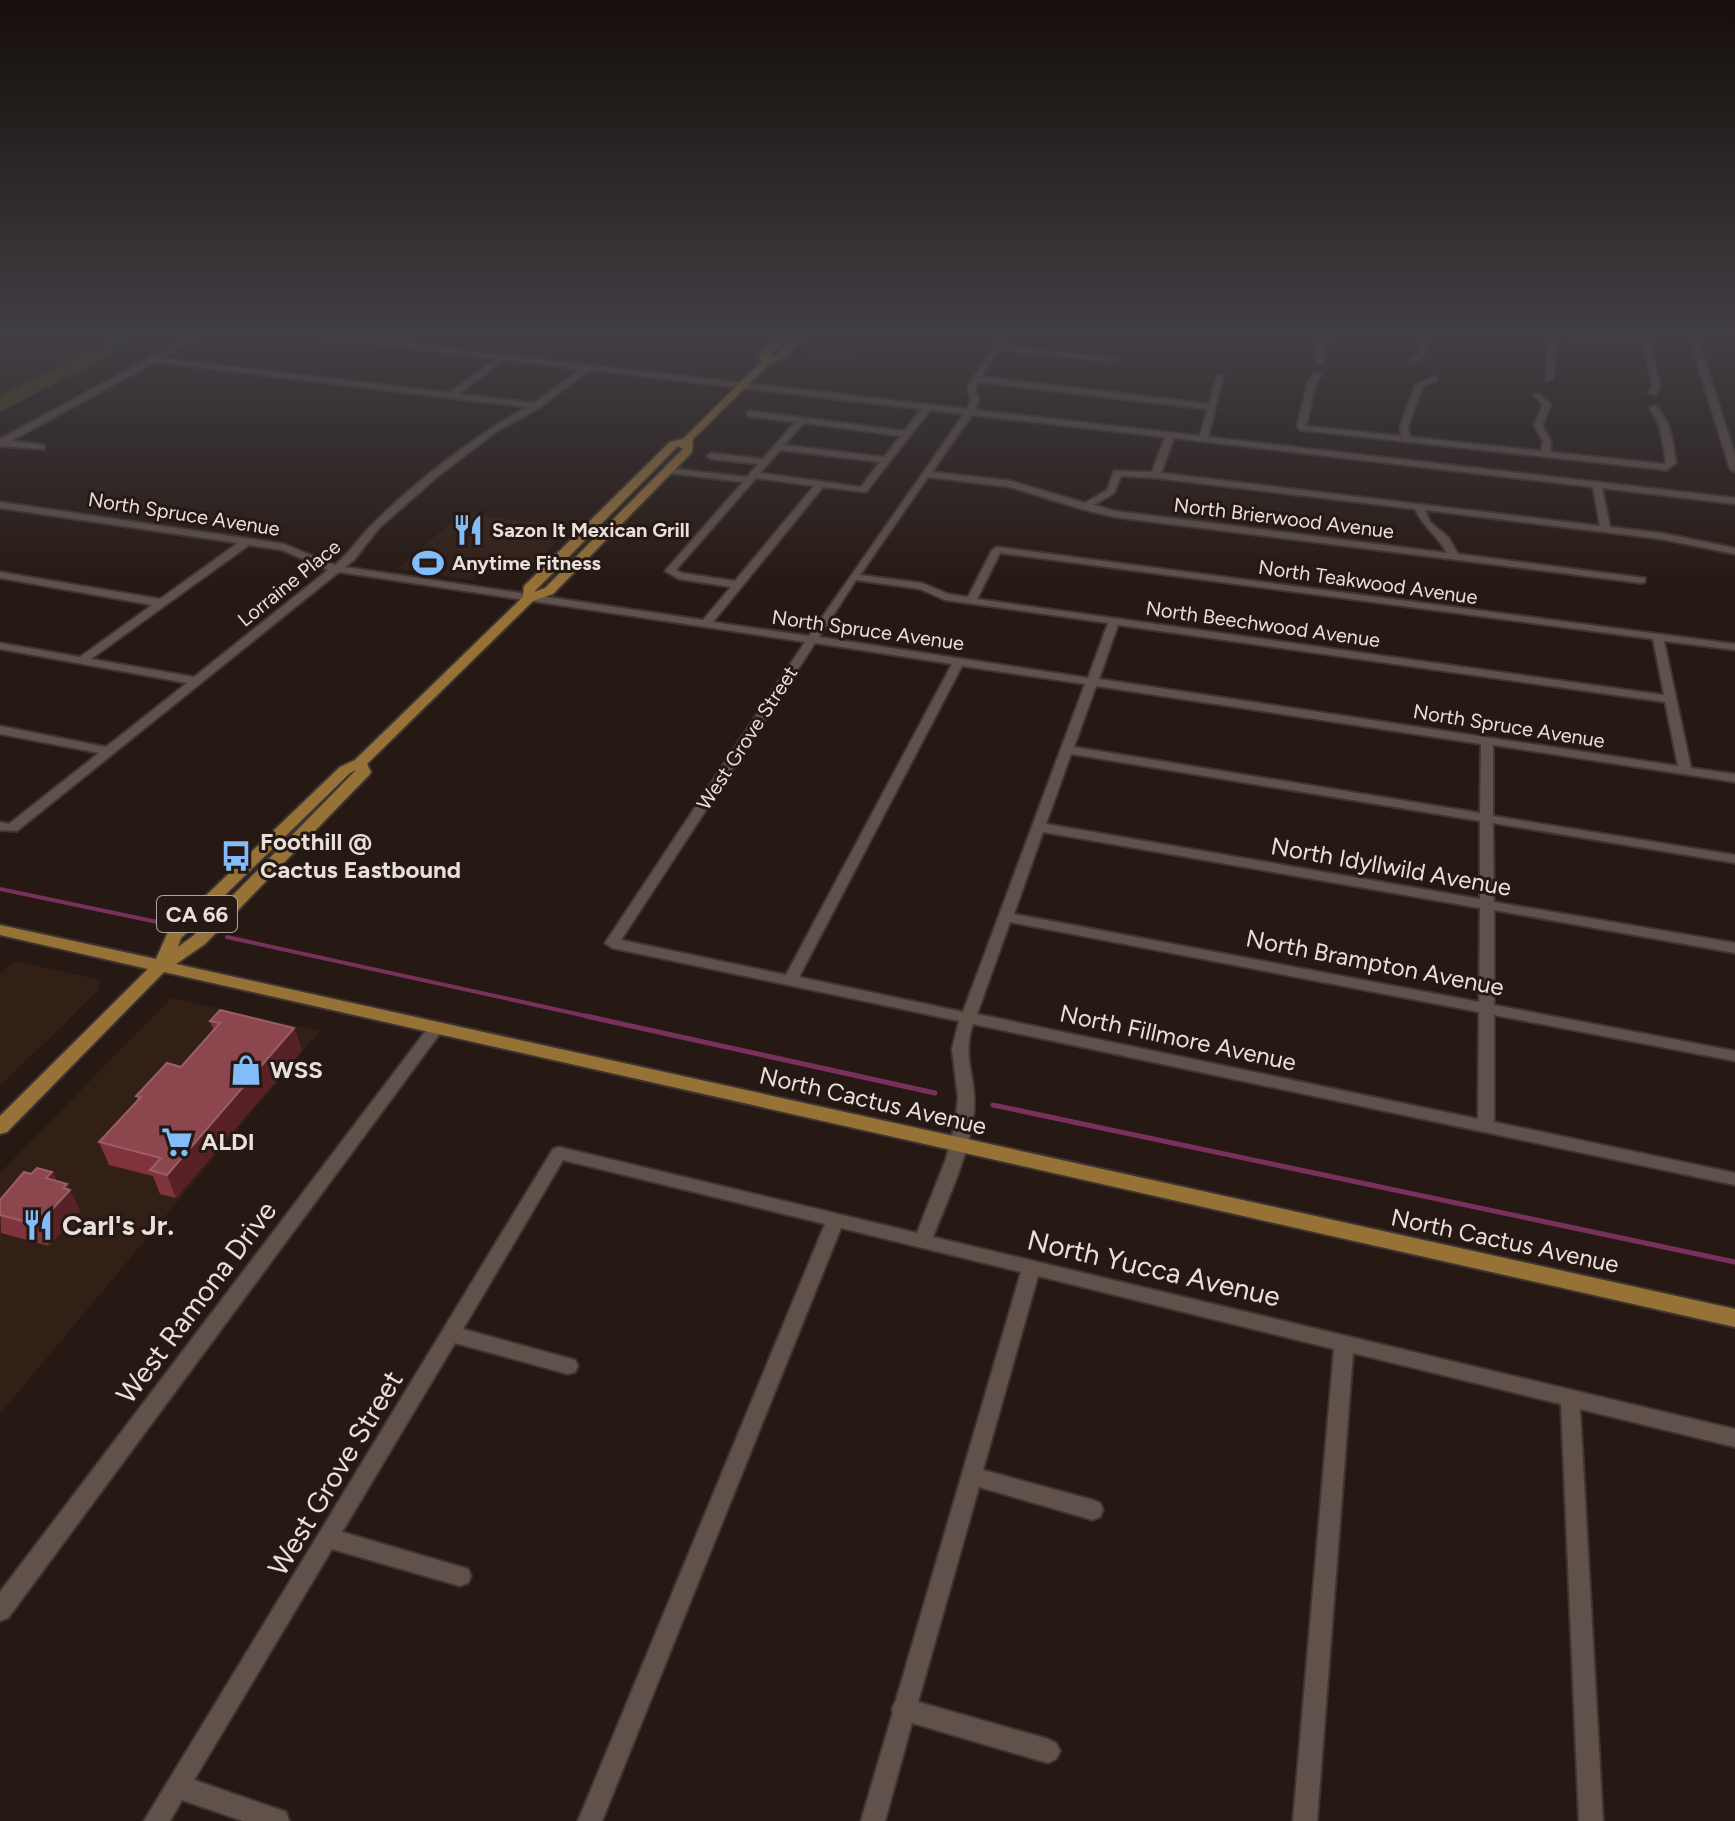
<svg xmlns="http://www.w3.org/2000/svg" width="1735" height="1821" font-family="Figtree,sans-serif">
<rect width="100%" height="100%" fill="#261913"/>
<path fill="#322017" d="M0 333H124L0 396Z
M815 333H878L854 361 794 354Z
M462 513 568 527V530L524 573 485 567 471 580 397 569Z
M15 961 101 980 99 990 0 1086V974Z
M171 998 320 1031 0 1414V1173Z"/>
<path fill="#434416" d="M124 333H153L0 412V396Z"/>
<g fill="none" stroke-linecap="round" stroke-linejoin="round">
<path stroke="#78315d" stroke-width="4" d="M0 889 162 923
M227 937 595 1018"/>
<path stroke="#78315d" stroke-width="5" d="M586 1016 935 1093
M993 1105 1735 1262"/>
<defs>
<path id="minor" d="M196 333H206L161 358 449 393 496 359 285 333H311L967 409 971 401 967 388 1003 333H1011L1002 346 1114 358 1118 360 1114 362 999 350 982 377 1209 404 1217 376 1224 374 1208 437 1735 498V504L1602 488 1610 527 1661 533 1735 548V554L1661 539 1425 510 1430 522 1448 537 1458 554 1645 578V582L1641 583 1114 517 1081 509 1010 487 928 477 860 575 922 583 948 594 968 597 992 550 997 547 1735 644V650L1664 641 1691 768 1735 774V782L1493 745V816L1735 855V863L1493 823 1494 902 1735 943V953L1494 910V1005L1735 1051V1061L1494 1015V1122L1735 1173V1185L973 1024C961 1058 977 1078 974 1111 969 1155 949 1196 933 1237L1735 1429V1447L1580 1409 1603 1821H1579L1561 1404 1353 1353 1317 1821H1293L1334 1349 1038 1276 983 1470 1093 1500 1100 1503 1103 1510 1100 1517 1093 1520 979 1487 918 1702 1048 1739 1056 1743 1060 1751 1056 1759 1048 1763 912 1723 885 1821H861L893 1712 892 1709 896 1700 1021 1272 841 1228 602 1821H578L825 1224 563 1160 463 1329 575 1360 578 1366 575 1372 568 1374 455 1343 342 1532 468 1569 471 1576 468 1583 460 1586 332 1549 194 1780 286 1812 289 1821H243L182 1800 170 1821H144L553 1149 559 1147 917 1233 946 1159 955 1124 958 1098 952 1049 959 1021 612 948 605 943 805 642 339 572 17 831 0 830V822L9 824 99 753 0 734V726L106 747 187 683 0 649V643L80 657 152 605 0 578V572L160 599 238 543 0 508V502L284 544 335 565C350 553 359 537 373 524 415 481 475 436 527 407L155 362 11 441 44 445V449L0 446V439ZM504 360 581 369 534 403 458 394ZM590 370 922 409 904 431 750 411 747 412V416L795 422 763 459 711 453 707 456 711 459 758 464 747 477 666 468 664 470 669 473 743 482 665 571 679 579 731 587 703 620 345 567 354 560 379 528 437 477 497 431 539 408ZM979 382 1207 409 1200 436 975 410 979 401 975 388ZM930 410 964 414 809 636 713 622 823 487 866 492ZM972 415 1165 437 1152 472 1114 471 1107 490 1085 503 1011 481 932 472ZM804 423 901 436 884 457 784 445ZM1174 438 1593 487 1600 526 1161 473ZM780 450 880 462 861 487 760 473ZM1121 476 1156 478 1415 509C1423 527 1438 536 1447 553L1115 511 1094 505 1114 493ZM756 478 814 486 735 581 682 573 676 570ZM249 545 282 550 328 570 194 677 91 659ZM1000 553 1653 639 1664 695 977 599ZM856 580 920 589 945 600 1108 623 1088 678 819 637ZM1118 625 1665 702 1678 766 1099 679ZM815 643 952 664 786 975 621 940ZM962 666 1085 684 963 1012 799 977ZM1096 686 1481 744 1480 813 1074 747ZM1071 754 1480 821V899L1046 824ZM1043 832 1480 908 1479 1002 1014 914ZM1010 922 1479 1012 1478 1119 977 1014Z
M1195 333H1207L1209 335 1205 337Z
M1326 333H1334L1323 346 1324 362 1320 364 1316 362 1315 346Z
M1425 333H1433L1425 354 1417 362H1411V358L1417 353Z
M1548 333H1576L1650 341 1660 387 1655 395 1648 393 1652 387 1644 345 1557 336 1553 379 1546 381Z
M1688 333H1696L1735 455V472L1730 469Z
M1315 373 1322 375 1316 382 1306 426 1401 436 1400 427 1415 385 1433 377H1436V381L1423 386 1408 427 1410 437 1541 451 1543 441 1534 425 1543 405 1534 395 1538 393 1551 405 1542 425 1551 441 1550 452 1664 464 1666 462 1660 427 1650 408 1654 405C1671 418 1673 443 1676 463L1666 470 1300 430 1297 426 1308 381Z
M436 1023 441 1024 444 1028 441 1032 8 1618 0 1621V1592L431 1024Z"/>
<path id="major" d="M781 333H790L769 358 777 355 799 333H808L783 359 769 364 693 439 692 452 553 594 533 601 367 764 371 772 369 775 205 944 176 964 1735 1309V1327L164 972 7 1132 0 1134V1116L148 969 0 935V925L156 959 168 932 340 767 355 760 523 597 524 586 670 442 683 439 761 362 759 356ZM678 446 683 449 545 588 534 592ZM356 770 193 936 178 947 181 938 350 773Z"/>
</defs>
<use href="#minor" stroke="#3e3532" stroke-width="4"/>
<use href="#major" stroke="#3e3532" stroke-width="4"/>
<use href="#minor" fill="#60514a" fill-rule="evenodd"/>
<use href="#major" fill="#977237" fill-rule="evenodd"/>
</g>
<path fill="#80333d" d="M210 1021 294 1028 302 1050 176 1198 160 1194 153 1176 109 1165 99 1142 138 1100 136 1096 181 1067 214 1031Z
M52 1172 57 1181 67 1184 80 1211 49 1246 1 1233 0 1200 31 1174Z"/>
<path fill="#572125" d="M853 333H870L869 335 853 337Z
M294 1028 302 1050 176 1198 167 1175Z
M52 1172 62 1192 46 1178Z
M67 1184 80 1211 49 1246 38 1225Z"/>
<path fill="#8b464e" stroke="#9a5e64" stroke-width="2" d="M220 1010 294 1028 167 1175 150 1170 161 1158 99 1142 141 1097 136 1096 167 1063 181 1067 220 1023 210 1021Z
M37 1168 52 1172 46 1178 67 1184 63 1188 70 1190 38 1225 0 1215V1200L24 1172 31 1174Z"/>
<linearGradient id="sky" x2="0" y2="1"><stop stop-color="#150e0a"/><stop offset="0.57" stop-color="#413e44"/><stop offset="1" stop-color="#413e44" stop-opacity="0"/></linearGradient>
<rect width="1735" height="588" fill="url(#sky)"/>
<defs>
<symbol id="restaurant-bare" viewBox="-9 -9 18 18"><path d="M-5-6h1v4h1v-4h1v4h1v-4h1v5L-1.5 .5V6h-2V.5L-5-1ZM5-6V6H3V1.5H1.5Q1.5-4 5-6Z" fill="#82bcfa" stroke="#261913" stroke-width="2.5" paint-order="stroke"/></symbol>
<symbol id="stadium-bare" viewBox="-9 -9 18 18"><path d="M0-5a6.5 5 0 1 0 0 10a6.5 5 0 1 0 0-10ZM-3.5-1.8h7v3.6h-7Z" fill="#82bcfa" stroke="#261913" stroke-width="2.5" paint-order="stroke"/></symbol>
<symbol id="bus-bare" viewBox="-9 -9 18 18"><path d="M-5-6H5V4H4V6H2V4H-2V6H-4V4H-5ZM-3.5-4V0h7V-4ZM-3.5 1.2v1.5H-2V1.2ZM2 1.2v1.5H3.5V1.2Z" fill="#82bcfa" stroke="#261913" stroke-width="2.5" paint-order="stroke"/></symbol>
<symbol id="shop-bare" viewBox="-9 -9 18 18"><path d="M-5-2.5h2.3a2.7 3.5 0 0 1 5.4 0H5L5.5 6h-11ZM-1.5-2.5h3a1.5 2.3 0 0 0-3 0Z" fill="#82bcfa" stroke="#261913" stroke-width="2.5" paint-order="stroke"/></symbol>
<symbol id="supermarket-bare" viewBox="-9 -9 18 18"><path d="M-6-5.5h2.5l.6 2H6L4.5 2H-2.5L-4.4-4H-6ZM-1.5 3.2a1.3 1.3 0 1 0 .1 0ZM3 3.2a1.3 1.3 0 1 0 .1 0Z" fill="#82bcfa" stroke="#261913" stroke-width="2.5" paint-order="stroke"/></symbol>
</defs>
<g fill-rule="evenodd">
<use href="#restaurant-bare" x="446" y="508" width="44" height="44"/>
<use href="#stadium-bare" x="406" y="541" width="44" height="44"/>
<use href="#bus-bare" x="214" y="834" width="44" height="44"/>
<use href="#shop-bare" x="224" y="1048" width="44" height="44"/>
<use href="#supermarket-bare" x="155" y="1120" width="44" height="44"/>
<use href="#restaurant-bare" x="16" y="1203" width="44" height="44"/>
</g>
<g text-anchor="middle" stroke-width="6" stroke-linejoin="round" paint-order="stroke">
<g font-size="20" fill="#e8e0db" stroke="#261913">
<text transform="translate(184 514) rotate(9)" y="7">North Spruce Avenue</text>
<text transform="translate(1284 518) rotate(7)" y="7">North Brierwood Avenue</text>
<text transform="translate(1368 582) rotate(8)" y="7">North Teakwood Avenue</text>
<text transform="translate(289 583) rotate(-39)" y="7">Lorraine Place</text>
<text transform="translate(1263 624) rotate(8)" y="7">North Beechwood Avenue</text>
<text transform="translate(868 630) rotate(8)" y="7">North Spruce Avenue</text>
<text transform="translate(1509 726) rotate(9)" y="7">North Spruce Avenue</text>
<text transform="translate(747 738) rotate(-57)" y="7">West Grove Street</text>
</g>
<g font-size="20" font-weight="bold" fill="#e8e0db" stroke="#261913" text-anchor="start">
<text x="492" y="537">Sazon It Mexican Grill</text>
<text x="452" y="570">Anytime Fitness</text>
</g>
<rect fill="#261913" stroke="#aea49f" stroke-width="2" x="157" y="896" width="80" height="36" rx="6"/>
<g font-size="22" font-weight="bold" fill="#e8e0db">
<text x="197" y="922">CA 66</text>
</g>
<g font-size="24" font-weight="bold" fill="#e8e0db" stroke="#261913" text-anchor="start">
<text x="260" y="850">Foothill @<tspan x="260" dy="28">Cactus Eastbound</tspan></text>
<text x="270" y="1078">WSS</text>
<text x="201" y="1150">ALDI</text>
</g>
<g font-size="24" fill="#e8e0db" stroke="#261913">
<text transform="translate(1391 867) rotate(10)" y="8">North Idyllwild Avenue</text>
<text transform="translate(1375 963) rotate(11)" y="8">North Brampton Avenue</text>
<text transform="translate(1178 1038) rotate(12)" y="8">North Fillmore Avenue</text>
<text transform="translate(873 1101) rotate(13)" y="8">North Cactus Avenue</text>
<text transform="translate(1505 1241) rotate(12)" y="8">North Cactus Avenue</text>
</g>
<g font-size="28" font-weight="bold" fill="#e8e0db" stroke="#261913" text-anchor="start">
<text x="62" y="1235">Carl's Jr.</text>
</g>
<g font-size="28" fill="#e8e0db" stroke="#261913">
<text transform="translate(1154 1268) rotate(13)" y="10">North Yucca Avenue</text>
<text transform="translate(196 1302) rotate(-53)" y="10">West Ramona Drive</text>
<text transform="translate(335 1473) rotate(-59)" y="10">West Grove Street</text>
</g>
</g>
</svg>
